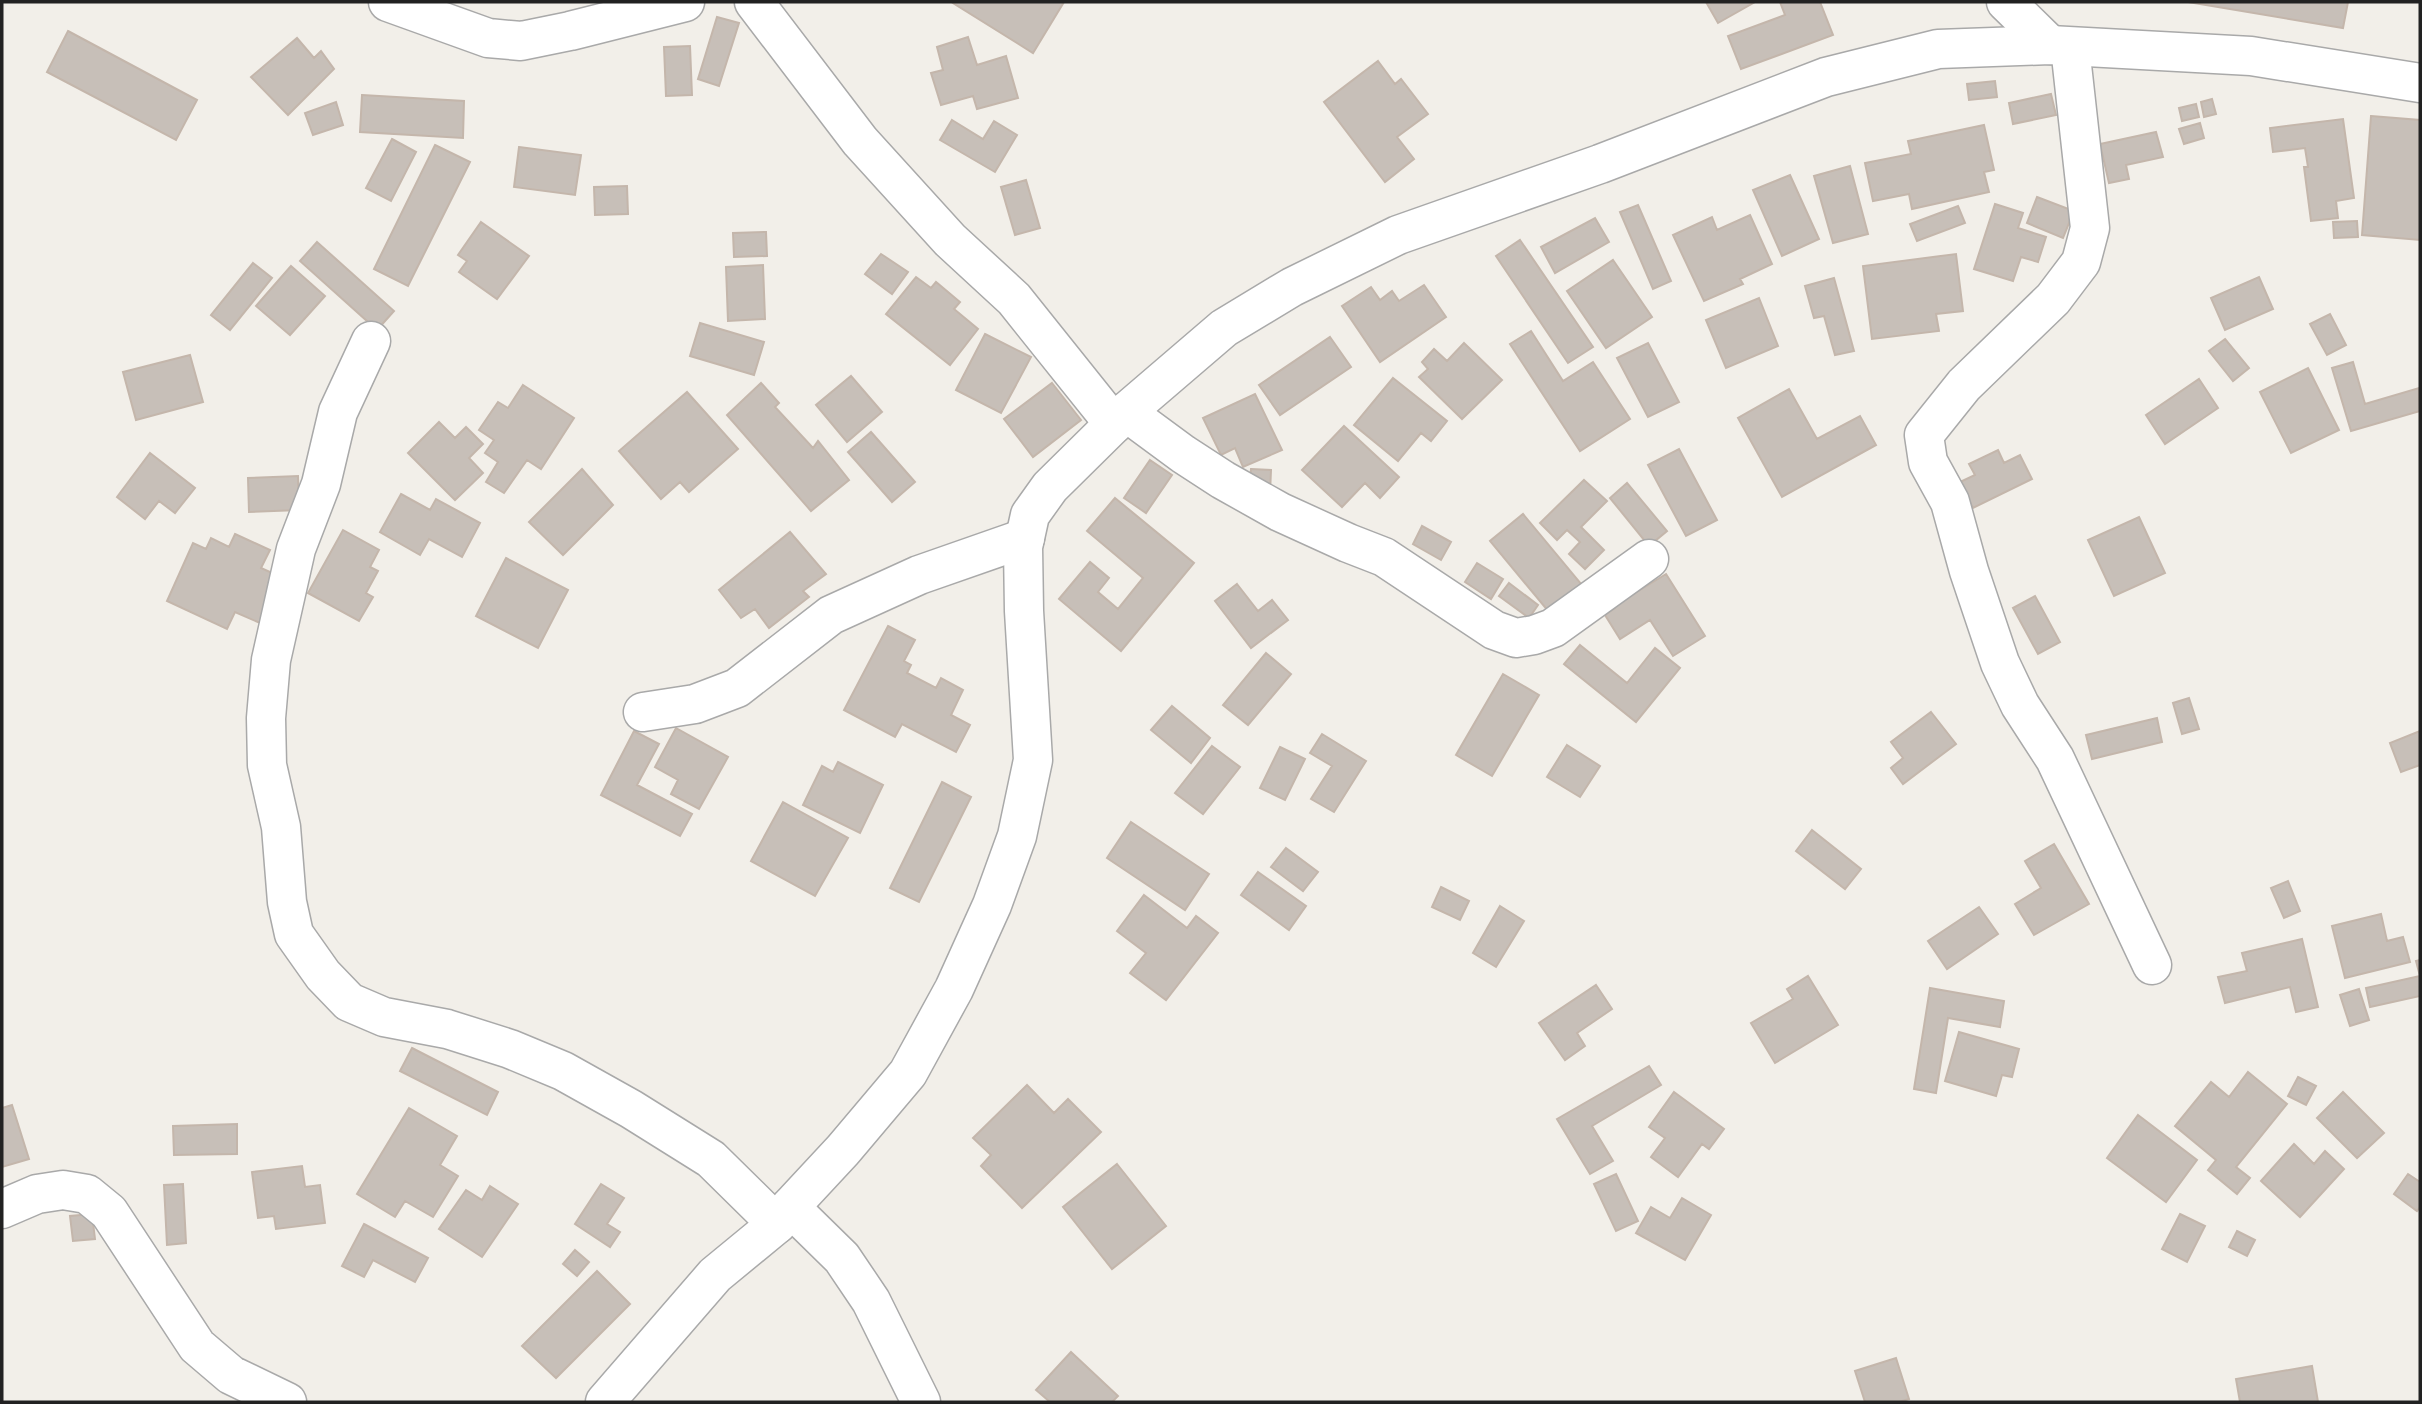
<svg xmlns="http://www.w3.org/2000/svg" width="2422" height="1404" font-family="Figtree,sans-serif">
<rect width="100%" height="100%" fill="#f2efe9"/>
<path fill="#c7bfb8" stroke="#c4b6ab" stroke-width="2" d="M954 2H1064L1033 53 953 3Z
M1706 2H1755L1718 23Z
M1780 2H1820L1833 35 1741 69 1728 36 1785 15Z
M2188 2H2348L2343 28Z
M717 17 739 23 719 86 698 79Z
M68 31 197 100 176 140 47 72Z
M968 37 977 65 1006 56 1018 98 977 109 973 96 941 105 931 73 943 70 937 47Z
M297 38 314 58 321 51 334 69 288 115 251 77Z
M690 46 692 95 666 96 664 47Z
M1378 61 1395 84 1401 79 1428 114 1397 137 1414 159 1385 182 1324 102Z
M1995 81 1997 97 1969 100 1967 84Z
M2051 94 2056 115 2013 124 2009 103Z
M362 95 464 101 463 138 360 132Z
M2212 99 2216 114 2204 117 2201 102Z
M336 102 343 125 313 135 305 113Z
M2196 104 2199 117 2182 121 2179 108Z
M2371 116 2420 120V240L2362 235Z
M2343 119 2354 198 2336 201 2338 218 2311 221 2304 167H2308L2305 148 2273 152 2270 128Z
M952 120 983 139 994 121 1017 135 995 172 940 140Z
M2200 123 2204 138 2184 144 2179 129Z
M1984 125 1994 170 1984 172 1989 192 1912 209 1909 194 1873 201 1865 163 1911 154 1908 141Z
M2156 132 2163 157 2126 165 2129 179 2109 183 2100 144Z
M392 139 416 152 391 201 366 188Z
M435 145 470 162 408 286 374 269Z
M519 147 581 155 575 195 514 187Z
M1850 166 1868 234 1833 243 1814 176Z
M1790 175 1819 239 1782 256 1753 190Z
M1026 180 1040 228 1015 235 1001 187Z
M627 186 628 214 595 215 594 187Z
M2037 197 2074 211 2063 238 2027 223Z
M1995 204 2023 213 2018 228 2046 237 2038 262 2021 257 2013 281 1974 269Z
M1638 205 1671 281 1653 289 1620 212Z
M1958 206 1965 223 1917 241 1910 224Z
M1750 215 1772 264 1740 279 1743 284 1704 301 1673 235 1712 217 1717 230Z
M1595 218 1609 242 1555 273 1541 247Z
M2357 221 2358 237 2334 238 2333 222Z
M481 222 529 256 497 299 459 272 467 261 458 255Z
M766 232 767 256 734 257 733 233Z
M1520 240 1593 347 1568 363 1496 256Z
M317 242 394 311 377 330 300 261Z
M881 254 908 272 892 294 865 274Z
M1956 254 1963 311 1936 314 1939 331 1872 339 1863 266Z
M1613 260 1652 317 1606 348 1567 291Z
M253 263 272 278 230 330 211 315Z
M763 265 765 319 728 321 726 267Z
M291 266 325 296 290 335 256 306Z
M916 277 931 288 936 282 960 302 954 309 978 329 950 365 886 314Z
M2259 277 2273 309 2225 330 2211 298Z
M1834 278 1854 351 1835 355 1824 316 1814 318 1805 286Z
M1424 285 1446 317 1380 362 1342 306 1371 287 1380 300 1392 291 1399 301Z
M1759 298 1778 346 1726 368 1706 320Z
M2330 314 2346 345 2327 355 2310 324Z
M700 323 764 342 754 375 690 356Z
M1531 331 1563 381 1593 362 1630 419 1580 451 1510 344Z
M985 334 1031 357 1001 413 956 390Z
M1330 337 1351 367 1280 415 1259 385Z
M2225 339 2249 368 2233 381 2209 351Z
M1464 343 1502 380 1462 419 1419 377 1428 369 1422 362 1434 349 1447 361Z
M1648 343 1679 402 1648 417 1617 358Z
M190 355 203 402 136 420 123 372Z
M2353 362 2365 404 2419 388 2420 411 2351 431 2332 368Z
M2308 368 2339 430 2291 453 2260 392Z
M851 376 882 412 847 442 816 405Z
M1393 378 1447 421 1431 441 1421 433 1398 461 1354 425Z
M2199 379 2218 408 2165 444 2146 415Z
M761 383 779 403 775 407 813 448 818 441 849 480 811 511 727 415Z
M1052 383 1081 420 1033 457 1004 419Z
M523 385 574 418 541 469 527 460 504 493 486 482 498 462 485 453 494 440 479 430 498 402 508 408Z
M1789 389 1817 439 1860 416 1876 445 1782 497 1738 418Z
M687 392 738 449 689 492 680 482 661 499 619 451Z
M1255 394 1282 450 1243 467 1235 448 1221 455 1203 418Z
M439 422 455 438 466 427 483 444 469 458 483 473 455 500 408 453Z
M1344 426 1399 477 1380 498 1365 483 1342 507 1302 470Z
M871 432 915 482 892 502 848 452Z
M1679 449 1717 520 1686 536 1648 465Z
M1998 450 2004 463 2020 455 2032 479 1973 508 1960 482 1975 475 1969 464Z
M150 453 195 488 175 513 159 501 145 519 117 497Z
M1150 460 1172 475 1146 513 1124 498Z
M582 469 613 505 563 555 529 522Z
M1251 469 1271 470 1270 494 1249 493Z
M298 476 299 510 249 512 248 478Z
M1584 480 1607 501 1581 527 1604 550 1585 569 1569 554 1580 542 1567 530 1557 540 1540 523Z
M1627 483 1667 531 1649 546 1610 498Z
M401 494 430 510 436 499 480 523 462 557 429 539 420 555 380 532Z
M1115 498 1194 563 1121 651 1059 599 1090 562 1109 578 1098 592 1118 609 1143 578 1087 531Z
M1523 514 1587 591 1554 618 1490 541Z
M2139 517 2165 573 2114 596 2088 540Z
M1422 526 1451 542 1441 560 1413 544Z
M343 530 379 550 370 567 378 571 366 593 373 597 359 621 308 593Z
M790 532 826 574 803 591 809 597 769 628 755 609 741 618 719 590Z
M235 534 270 550 261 568 281 577 260 623 235 612 227 629 167 601 193 543 206 549 211 538 229 547Z
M506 558 568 590 538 648 476 616Z
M1477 563 1503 579 1491 599 1465 582Z
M1666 574 1705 636 1673 656 1650 620 1620 639 1605 615 1615 608 1614 606Z
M1509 583 1538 605 1529 618 1499 596Z
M1237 584 1258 611 1272 600 1288 620 1251 648 1215 601Z
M2035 596 2060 642 2038 654 2013 608Z
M888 626 915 640 904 661 911 665 907 673 936 688 941 678 963 690 951 715 970 725 956 752 902 724 895 737 844 710Z
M1580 645 1627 683 1655 648 1680 668 1636 722 1564 664Z
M1266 653 1291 674 1248 725 1223 705Z
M1503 674 1539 695 1492 776 1456 755Z
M2189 698 2199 729 2182 734 2173 703Z
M1172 706 1210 738 1191 763 1151 730Z
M1931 712 1956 744 1903 784 1891 768 1903 758 1891 742Z
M2157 718 2162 742 2092 759 2086 735Z
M676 728 728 757 699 809 671 794 678 780 655 767Z
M634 731 659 744 637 785 692 814 680 836 601 795Z
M2420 731V765L2401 772 2390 743Z
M1322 734 1366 761 1334 812 1311 799 1332 766 1310 753Z
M1567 745 1600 766 1580 797 1547 777Z
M1212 746 1240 767 1203 814 1175 793Z
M1280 747 1305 759 1285 800 1260 788Z
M838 762 883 785 860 833 803 805 822 766 833 772Z
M942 782 971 797 919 902 890 888Z
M783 802 848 838 815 896 751 861Z
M1131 822 1209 874 1185 910 1107 858Z
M1812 830 1861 869 1845 889 1796 851Z
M2054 844 2089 904 2034 935 2015 904 2041 888 2025 861Z
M1286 848 1318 872 1303 891 1271 867Z
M1258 872 1306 906 1289 930 1241 895Z
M2288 881 2300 911 2284 918 2271 888Z
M1441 887 1469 901 1460 920 1432 907Z
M1144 895 1187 928 1196 916 1218 933 1166 1000 1130 973 1146 953 1117 931Z
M1500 906 1524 921 1496 967 1473 953Z
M1979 907 1998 934 1947 969 1928 941Z
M2381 914 2387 941 2403 937 2410 962 2345 978 2332 926Z
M2302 939 2318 1007 2296 1012 2290 987 2225 1003 2218 977 2247 971 2242 953Z
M2420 960V996L2370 1007 2366 988 2420 976 2416 961Z
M1808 976 1838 1025 1775 1063 1751 1023 1793 999 1787 989Z
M1596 985 1612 1009 1577 1033 1585 1046 1565 1060 1539 1023Z
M1930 988 2004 1001 2000 1027 1948 1018 1936 1093 1914 1089Z
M2359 989 2369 1020 2350 1026 2340 995Z
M1959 1032 2019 1049 2012 1077 2002 1075 1996 1096 1945 1081Z
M412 1048 498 1092 487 1115 400 1071Z
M1649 1066 1661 1085 1592 1126 1613 1161 1590 1174 1557 1119Z
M2248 1072 2287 1104 2236 1167 2250 1178 2237 1194 2208 1170 2216 1160 2175 1126 2211 1082 2229 1097Z
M2298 1077 2316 1086 2306 1105 2288 1096Z
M1027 1085 1054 1113 1068 1099 1101 1132 1022 1208 981 1166 991 1155 973 1138Z
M1674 1092 1724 1129 1709 1149 1702 1144 1678 1177 1651 1157 1665 1138 1649 1127Z
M2343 1092 2384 1133 2357 1158 2317 1118Z
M12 1105 29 1159 2 1167V1108Z
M409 1108 457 1136 440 1165 458 1176 433 1217 405 1201 395 1217 357 1194Z
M2138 1115 2197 1160 2166 1202 2107 1158Z
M237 1124V1154L174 1155 173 1126Z
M2294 1144 2314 1164 2325 1151 2344 1169 2300 1217 2261 1181Z
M1117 1164 1166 1226 1112 1269 1063 1207Z
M302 1166 305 1187 320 1185 325 1223 276 1229 274 1216 258 1218 252 1172Z
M1616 1174 1638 1221 1616 1231 1594 1184Z
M2408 1174 2420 1182V1207L2417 1211 2394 1194Z
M183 1184 186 1243 167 1245 164 1185Z
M601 1184 624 1198 607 1224 620 1232 610 1247 575 1224Z
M490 1186 518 1204 482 1257 439 1229 466 1190 482 1200Z
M1682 1198 1711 1215 1685 1260 1636 1233 1651 1207 1670 1218Z
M92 1214 95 1239 73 1241 70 1216Z
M2180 1214 2205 1226 2187 1262 2162 1249Z
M364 1224 428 1258 415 1282 373 1260 364 1277 342 1266Z
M2237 1231 2255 1240 2247 1256 2229 1247Z
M575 1250 589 1262 577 1276 563 1264Z
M597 1271 630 1304 556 1378 522 1346Z
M1071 1352 1118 1396 1112 1402H1050L1036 1390Z
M1896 1358 1909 1399 1899 1402H1865L1855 1371Z
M2312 1366 2318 1402H2240L2236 1379Z"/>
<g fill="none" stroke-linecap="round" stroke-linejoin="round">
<defs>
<path id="minor" d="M388 2 488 38 521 41 570 31 685 2
M754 2 860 141 950 240 1014 299 1114 424
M2006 2 2050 45
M2070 47 2090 228 2081 262 2053 299 1964 385 1924 435 1928 462 1950 502 1969 571 2000 663 2020 705 2055 759 2152 965
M371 341 338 412 321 484 296 549 271 660 266 718 267 765 281 827 287 902 294 934 323 975 349 1002 384 1017 447 1029 510 1049 563 1071 631 1109 711 1159 777 1224
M1126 412 1183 454 1223 480 1280 512 1348 543 1384 557 1494 630 1516 638 1534 635 1553 628 1649 559
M643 712 695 704 737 688 831 615 919 575 1025 538
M790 1207 842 1258 871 1301 921 1402
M2 1209 37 1194 63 1190 87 1194 109 1212 197 1346 231 1375 287 1402"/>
<path id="tertiary" d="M605 1402 715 1275 777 1224 790 1207 843 1150 908 1073 954 989 992 905 1017 836 1033 760 1024 611 1023 547 1030 515 1050 487 1126 412 1224 328 1292 287 1398 235 1600 164 1826 77 1938 49 2050 45 2251 56 2420 83"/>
</defs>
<use href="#minor" stroke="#a9a9a9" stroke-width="41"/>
<use href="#tertiary" stroke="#a9a9a9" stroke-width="41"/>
<use href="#minor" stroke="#fff" stroke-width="38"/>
<use href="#tertiary" stroke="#fff" stroke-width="38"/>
</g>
<rect width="2422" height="1404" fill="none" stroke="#222222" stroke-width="7"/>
</svg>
